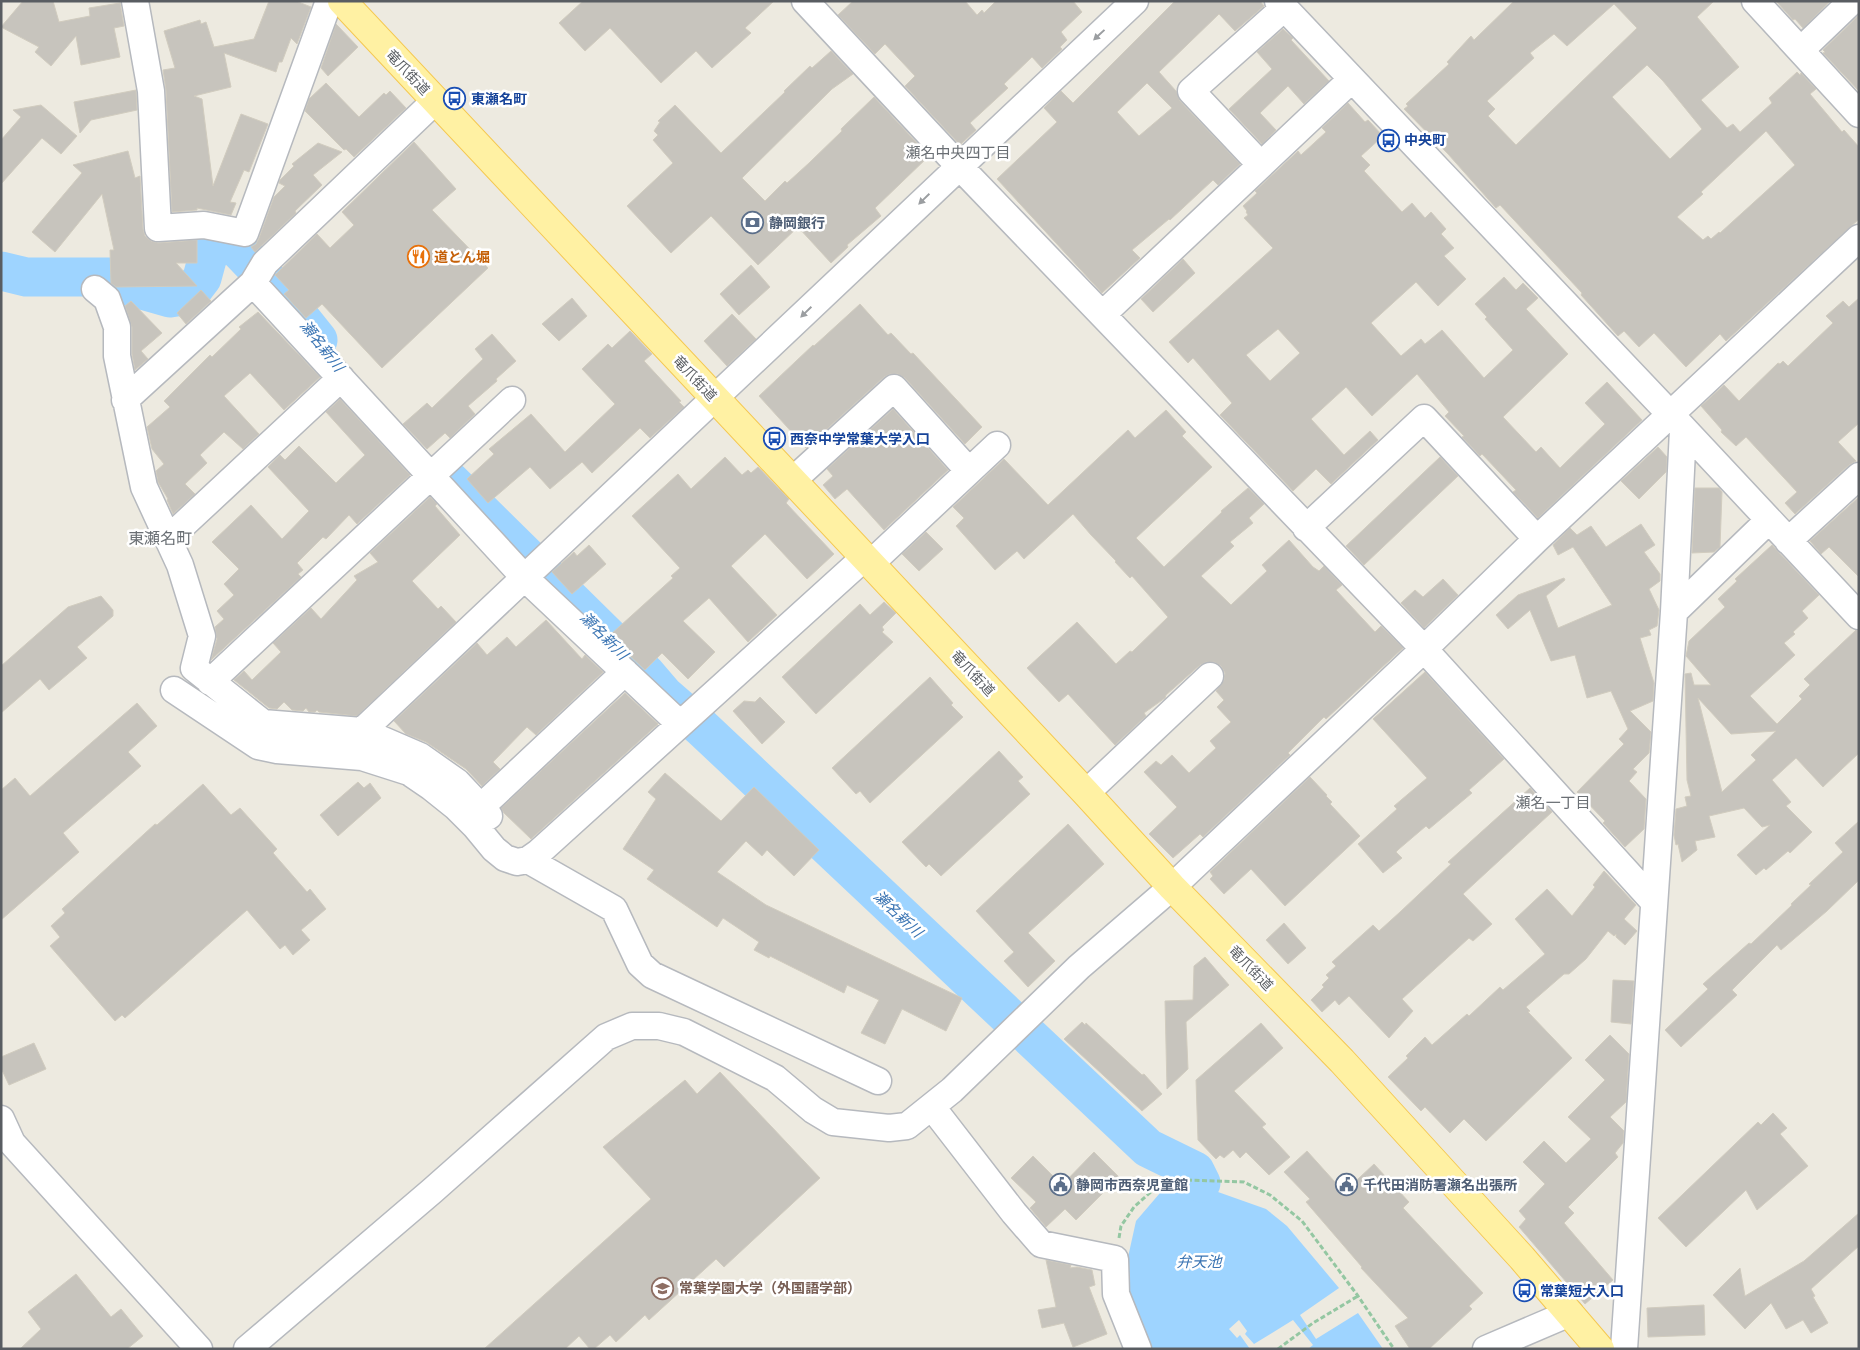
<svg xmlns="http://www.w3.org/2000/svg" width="1860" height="1350" font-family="Signika,'Noto Sans JP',sans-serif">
<rect width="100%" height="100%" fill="#edeae0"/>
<path fill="#9ed4ff" d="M1201 1183 1218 1192 1266 1209 1287 1226 1339 1288 1300 1315 1316 1339 1358 1313 1383 1349H1308L1313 1345 1293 1320 1254 1344 1245 1334 1247 1331 1239 1320 1229 1329 1237 1338 1240 1335 1250 1349H1148L1123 1280 1136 1221 1160 1193 1183 1185Z"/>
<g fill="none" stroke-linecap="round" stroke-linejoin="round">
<path stroke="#9ed4ff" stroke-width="39" d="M1 271 26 277H112L128 286 170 298 189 295 202 278 212 241 237 248 282 295 318 340
M450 481 646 674 664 695 702 728 1148 1148 1195 1171 1201 1183"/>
</g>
<path fill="#c7c4bd" stroke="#d1ccbf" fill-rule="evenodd" d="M23 1H53L59 22 90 16 89 8 120 3 124 26 114 28 120 57 81 65 76 36 51 66 35 52 39 47 1 27Z
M269 1H296L311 7 297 44 291 38 282 62H279L276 72 224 53 231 87 194 96 202 99 213 186 241 114 268 124 249 172 244 170 230 202 236 203 231 215 197 208V210L172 212 166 90 163 70 175 68 164 31 200 20 201 24 206 22 214 47 254 39Z
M583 1H774L745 28 751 33 712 68 696 51 661 83 610 28 585 51 559 23Z
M853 1H965L977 15 982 10 984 13 996 1H1073L1082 12 1061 32 1067 40 1060 47 1062 49 1042 68 1032 57 1004 84 1008 88 970 123 976 130 960 145 905 86 915 76 885 44 875 54 838 15Z
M1175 1H1260L1264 6 1235 31 1219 14 1159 72 1176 91 1180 101 1240 164 1218 185 1213 180 1170 220 1169 219 1132 250 1140 258 1102 293 997 179 1057 122 1044 108 1061 91 1073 103ZM1147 83 1172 108 1139 136 1117 112Z
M1514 1H1714L1697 17 1739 67 1701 100 1727 128 1733 124 1740 132 1772 103 1769 98 1797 72 1800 75 1801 73 1816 89 1810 94 1842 132 1844 130 1859 147V219L1726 341 1720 334 1686 367 1654 333 1639 347 1624 331 1618 336 1581 295 1582 293 1500 205 1496 208 1448 154 1404 109 1408 106 1406 104 1449 64 1447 62 1471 36 1474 40ZM1614 4 1637 28 1516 145 1488 116 1495 109 1487 101 1534 58 1530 53 1554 34 1567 46ZM1647 65 1663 81 1702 129 1670 159 1612 97ZM1766 131 1795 165 1720 233 1719 232 1711 239 1708 236 1703 240 1677 217 1703 194 1701 192Z
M1776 1H1830L1803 28 1795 19 1793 20Z
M1859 15V91L1823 53 1825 52 1823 50Z
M336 24 358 47 328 76 321 68Z
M1283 29 1293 38 1291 40 1329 81 1304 104 1288 86 1260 113 1276 130 1262 144 1229 109 1272 69 1257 52Z
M831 51 853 74 832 89 742 178 765 201 785 181 787 183 809 163 842 131 841 129 874 97 929 156 875 208 881 216 847 245 848 247 831 263 798 227 758 265 711 216 671 253 627 206 673 163 653 140 658 135 654 131 660 122 658 121 675 105 721 153 785 92 784 91 810 66 812 68Z
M326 83 359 117 384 93 386 95 390 91 406 108 354 157 346 149 344 150 305 111 309 99Z
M136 90 137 110 91 120 80 133 74 102Z
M1348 103 1365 122 1368 120 1383 136 1361 156 1370 165 1364 171 1402 212 1412 203 1425 218 1431 212 1446 229 1441 234 1454 248 1444 256 1466 279 1438 306 1416 282 1371 323 1401 356 1421 339 1425 344 1442 330 1484 378 1513 350 1485 319 1487 317 1475 304 1504 277 1516 290 1523 283 1538 298 1526 309 1568 354 1503 417 1536 452 1541 447 1560 468 1605 424 1585 403 1607 382 1642 420 1538 518 1513 492 1516 490 1482 454 1480 456 1462 437 1464 436 1445 416 1449 412 1417 374 1372 416 1346 387 1311 419 1344 455 1370 431 1378 440 1331 484 1316 469 1293 491 1220 415 1232 403 1193 358 1188 363 1169 342 1273 248 1244 218 1248 215 1246 212 1247 211 1243 206 1257 193 1255 191 1298 151 1301 155 1326 132 1322 128ZM1278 329 1300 353 1270 381 1246 355Z
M41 105 77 136 61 154 42 138 1 184V140L21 117 13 110Z
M414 142 456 189 432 210 488 268 382 368 322 304 306 318 284 294 289 290 275 275 317 234 330 248 354 225 342 212Z
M318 143 342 152 313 175 322 185 295 211 296 213 255 252 251 247 256 244 259 238 274 197 285 186 279 183 280 180 294 166 292 164Z
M128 151 135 178 140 176 143 229 145 236 151 241 158 243 197 240V263H176L197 286 116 287 111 283 110 250H114L102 194 55 252 32 232 82 173 73 165Z
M1183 259 1195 273 1153 312 1141 299Z
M751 265 770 287 739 315 720 294Z
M201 290 211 301 186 324 177 313Z
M572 298 587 316 559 341 542 324Z
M1859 298V423L1838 442 1856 461 1849 465 1795 514 1785 503 1797 492 1746 437 1736 446 1721 432 1722 430 1701 406 1724 385 1739 401 1778 363 1780 364 1783 361 1788 366 1833 323 1826 316 1843 301 1849 307Z
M131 301 162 333 141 351 148 359 135 370 132 354V327L125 306Z
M860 304 888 335 891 333 911 354 913 353 982 427 965 444 905 378 898 374H890L884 377 806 448 759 396 813 345 814 346Z
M258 312 320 377 284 410 250 373 224 396 259 434 243 449 224 432 200 455 207 463 185 484 195 494 173 514 167 500 168 499 158 482 156 471 164 464 152 449 147 427 170 407 164 401 210 355 212 357 241 329 239 327Z
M732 314 756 339 727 366 704 341Z
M630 331 652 354 644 361 681 401 679 402 684 407 650 438 640 428 592 473 582 462 550 489 530 467 488 503 467 479 494 454 489 449 531 414 565 452 615 404 582 369 608 344 612 348Z
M492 334 516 361 496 379 497 381 468 406 475 414 450 438 445 433 427 449 403 424 427 403 432 408 483 359 475 349Z
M340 399 410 475 357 524 349 515 326 539 323 537 297 563 303 570 298 574 301 577 211 660 217 639 215 627 224 619 217 611 234 595 224 584 239 569 212 542 251 505 282 539 309 511 268 467 280 455 285 460 299 446 336 483 365 455 326 412Z
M893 409 948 470 884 530 847 489 835 499 823 485 833 476 827 469Z
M1166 410 1186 432 1182 436 1212 467 1136 538 1164 567 1222 512 1221 511 1248 488 1264 504 1249 518 1253 523 1230 542 1234 546 1201 576 1231 605 1267 571 1262 565 1289 540 1313 567 1319 571 1324 566 1342 585 1336 590 1375 632 1381 626 1403 648 1326 719 1324 717 1288 753 1290 755 1203 837 1200 834 1173 858 1149 834 1177 807 1144 772 1156 761 1161 765 1172 755 1189 773 1216 748 1210 741 1231 722 1217 707 1224 700 1216 691 1224 680 1225 673 1221 666 1214 662H1206L1200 665 1166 695 1165 698 1144 713 1146 716 1115 745 1068 694 1059 702 1027 668 1077 622 1116 664 1130 651 1132 652 1168 617 1132 576 1130 578 1115 562 1116 561 1091 535 1073 514 1024 559 1017 551 995 570 956 526 964 518 953 507 1004 459 1048 505 1128 430 1135 438Z
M1658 447 1667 457 1666 472 1639 499 1621 481Z
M725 457 742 475 748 470 751 473 758 467 789 499 786 503 834 554 807 579 765 534 731 566 777 615 748 642 709 598 683 621 715 652 688 679 662 653 645 670 609 636 673 578 671 576 680 568 632 516 678 474 691 489Z
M1440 457 1458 476 1364 565 1346 546Z
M1695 488H1719L1722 492 1720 547 1714 552 1692 553Z
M430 497 437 504 435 506 460 535 412 581 438 609 441 606 456 622 357 716 319 712 317 710 315 712H309L306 708 303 711 292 710 284 702 277 709 269 708 234 680 244 671 252 680 281 652 273 643 311 608 321 619 357 580 354 576 378 562 370 553Z
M1859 497V577L1829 547 1821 554 1810 541Z
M1641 524 1655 545 1644 552 1660 574V581L1649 589 1659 610 1657 626 1649 630 1651 635 1640 638 1654 683 1653 701 1630 711 1651 732 1649 753 1633 769 1637 772 1629 781 1646 799 1644 829 1625 847 1603 823 1605 821 1577 792 1624 744 1619 739 1628 729 1611 691 1587 698 1575 655 1551 661 1530 610 1508 629 1496 615 1518 595 1564 578 1565 580 1546 596 1558 628 1612 605 1573 547 1558 555 1553 545 1570 528 1577 535 1591 526 1606 547Z
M926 532 943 549 919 571 902 554Z
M589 545 606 564 572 594 552 572 574 552 577 556Z
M1772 545 1819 595 1802 611 1808 618 1793 632 1795 634 1784 643 1795 655 1750 696 1777 724 1802 699 1799 696 1810 685 1804 679 1856 630 1859 631V753L1823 787 1796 758 1772 780 1791 802 1786 806 1812 832 1790 853 1788 851 1766 870 1764 868 1756 875 1737 855 1770 825 1762 827 1744 808 1709 816 1715 837 1695 841 1697 850 1682 862 1678 844 1676 845 1674 835 1676 809 1687 806 1685 797 1691 796 1687 780 1685 674 1691 673 1694 685H1711L1686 656 1689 641 1725 607 1718 599 1737 581 1735 579ZM1698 698 1731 734 1776 731 1751 755 1756 760 1722 792Z
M1443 579 1458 595 1424 628 1401 603 1415 590 1423 597Z
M101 596 113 610V616L77 647 87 658 49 690 40 679 1 713V666L68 607Z
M884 602 896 613 882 627 884 630 882 632 893 642 816 714 782 677 860 604 870 615Z
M546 620 582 659 585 655 603 672 536 735 527 727 493 762 500 769 482 786 466 769 426 742 406 734 394 721 477 643 487 655 507 637 516 647Z
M1425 672 1504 759 1469 790 1472 793 1429 829 1426 826 1399 849 1396 852 1402 858 1383 873 1358 844 1397 809 1394 806 1427 778 1373 719Z
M930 677 953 703 951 705 963 717 870 803 860 791 856 794 832 768Z
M625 693 658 724 531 839 504 813 501 808Z
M760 697 785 722 762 744 733 711 744 701 755 702Z
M137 703 157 726 128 752 141 766 63 833 79 852 1 920V790L15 778 30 796Z
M999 751 1023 777 1018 781 1030 794 941 876 929 864 926 867 902 842Z
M665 773 721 821 754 787 819 850 794 876 767 850 762 856 746 841 717 872 766 905 962 998 946 1031 902 1009 885 1044 861 1033 879 1000 847 985 844 993 770 956 769 958 754 950 759 942 723 918 717 927 647 879 654 870 623 849 656 799 648 792Z
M1310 777 1327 795 1326 796 1332 802 1330 804 1360 836 1285 906 1251 869 1224 894 1210 879 1213 876 1210 872Z
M358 782 364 788 370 783 381 798 338 836 320 815Z
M203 784 231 815 240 808 277 849 273 853 307 892 310 889 326 909 301 930 310 940 293 955 285 945 280 949 247 910 125 1018 122 1015 115 1021 50 946 60 937 51 926 65 913 62 909 155 824 157 825Z
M1530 788 1552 812 1463 894 1492 924 1473 941 1469 938 1402 999 1413 1011 1389 1038 1349 996 1339 1005 1335 1000 1322 1012 1311 1000 1324 987 1322 985 1329 978 1326 975 1336 966 1332 962 1373 925 1379 931 1400 912 1451 864 1448 862Z
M1859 821V880L1827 911 1781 950 1777 945 1732 990 1737 995 1681 1047 1665 1030 1708 989 1703 984 1749 943 1751 944 1792 905 1791 904 1811 885 1809 884 1843 852 1835 843Z
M1068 824 1104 864 1028 933 1055 961 1028 987 1004 961 1014 952 976 911Z
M1604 871 1636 905 1624 919 1637 931 1625 945 1616 937V934L1614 936 1608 931 1586 959 1569 974H1564L1526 1007 1530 1011 1528 1012 1572 1058 1486 1141 1464 1119 1450 1133 1425 1107 1421 1111 1388 1077 1408 1058 1406 1056 1425 1037 1432 1045 1467 1014 1469 1016 1500 987 1503 990 1545 954 1515 919 1547 889 1572 916 1595 887 1593 885Z
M1284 923 1306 948 1288 964 1266 940Z
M1205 957 1229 985 1186 1022 1188 1069 1167 1089 1165 1001 1193 1000 1194 966Z
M1613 980 1634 981 1631 1024 1611 1022Z
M1082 1022 1085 1025 1086 1023 1142 1075 1144 1074 1162 1094 1142 1111 1064 1039Z
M1261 1023 1283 1048 1234 1091 1266 1124 1262 1127 1290 1157 1269 1175 1246 1152 1240 1158 1233 1150 1224 1158 1220 1155 1216 1159 1198 1140 1196 1080Z
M1610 1035 1629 1054 1626 1102 1610 1117 1624 1131 1623 1143 1615 1153 1618 1157 1568 1207 1574 1213 1564 1223 1613 1280 1585 1304 1519 1227 1526 1219 1519 1211 1545 1184 1523 1162 1544 1141 1566 1163 1591 1139 1568 1117 1605 1080 1585 1060Z
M34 1043 46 1069 9 1085 1 1068V1057Z
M720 1072 820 1178 724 1267 716 1259 649 1320 645 1315 616 1342 610 1335 594 1349H590L579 1336 565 1349H484L651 1199 603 1147 685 1080 697 1094Z
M1773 1113 1787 1128 1780 1134 1808 1166 1757 1210 1746 1190 1686 1247 1658 1218 1758 1122 1761 1125Z
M1307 1151 1344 1192 1374 1164 1409 1202 1403 1208 1483 1293 1469 1306 1472 1309 1429 1349H1410L1395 1326 1408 1318 1361 1268 1362 1267 1306 1202 1310 1199 1284 1172Z
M1094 1152 1119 1177 1076 1220 1065 1209 1046 1227 1030 1208 1036 1202 1011 1178 1033 1156 1062 1185Z
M1859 1213V1246L1811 1289 1815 1296 1813 1297 1828 1323 1811 1333 1803 1320 1786 1329 1771 1303 1745 1329 1713 1295 1740 1268 1745 1296 1804 1261Z
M1046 1260 1071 1265 1070 1268 1077 1267 1092 1270 1095 1285 1089 1287 1107 1334 1073 1347 1064 1323 1042 1328 1038 1310 1056 1307Z
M76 1274 111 1317 121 1309 143 1336 127 1349H20L41 1329 28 1312Z
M1704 1305 1705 1335 1648 1337 1647 1308Z"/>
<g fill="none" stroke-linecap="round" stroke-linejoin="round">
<defs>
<path id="minor" d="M135 1 151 91 158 228 204 225 245 233 329 1
M805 1 959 166 1424 649 1654 902
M1278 1 1671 415 1859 616
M1755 1 1859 114
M1801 50 1852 1
M1261 165 1191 91 1284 8
M253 283 525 578 680 724
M95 289 107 299 117 327V356L144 487 180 565 202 636 194 668 263 723 362 731 420 756 457 782 489 816
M1103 314 1352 79
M125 400 253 283 265 263 435 101
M792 481 894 388 969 471
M1306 528 1424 418 1537 539
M168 539 341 378
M1788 541 1859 476
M870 564 997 445
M1674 612 1769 520
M210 682 512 400
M174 690 258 746 277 750 362 757 409 772 431 787 456 807 475 826 494 849 505 858 517 862 528 860 538 853 864 558
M362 731 1135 1
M1086 793 1210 676
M481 807 625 672
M528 860 614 909 640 964 652 975 878 1081
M932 1107 1014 1213 1041 1244 1115 1259 1116 1294 1138 1349
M1 1119 12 1143 199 1349
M247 1349 432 1191 606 1037 632 1026H659L684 1032 775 1078 813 1110 833 1122 889 1128 907 1126 952 1090 1079 967 1172 887 1424 649 1537 539 1859 238
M1486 1349 1570 1313
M1624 1349 1674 612 1683 430"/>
<path id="major" d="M342 1 1086 793 1172 887 1342 1061 1522 1258 1600 1349"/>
</defs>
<use href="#minor" stroke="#b6b9be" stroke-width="29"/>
<use href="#major" stroke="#f5c851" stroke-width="30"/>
<path stroke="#94c7a2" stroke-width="3" stroke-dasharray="5 2.5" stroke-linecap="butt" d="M1119 1238 1121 1226 1134 1207 1161 1183 1188 1180 1244 1182 1270 1195 1302 1221 1358 1296 1394 1349
M1278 1349 1313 1323 1358 1296"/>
<use href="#minor" stroke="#fff" stroke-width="26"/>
<use href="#major" stroke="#fff1a3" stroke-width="28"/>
</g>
<defs><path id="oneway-solid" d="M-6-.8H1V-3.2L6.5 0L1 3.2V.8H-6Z" transform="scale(1.25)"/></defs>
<g fill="#9b9ea1">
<use href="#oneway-solid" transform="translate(1099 35) rotate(137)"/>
<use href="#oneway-solid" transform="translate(924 199) rotate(136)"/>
<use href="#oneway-solid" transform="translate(806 312) rotate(136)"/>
</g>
<defs>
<symbol id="bus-ring" viewBox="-11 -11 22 22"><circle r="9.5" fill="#fff" stroke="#1a4fb4" stroke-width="1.5"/><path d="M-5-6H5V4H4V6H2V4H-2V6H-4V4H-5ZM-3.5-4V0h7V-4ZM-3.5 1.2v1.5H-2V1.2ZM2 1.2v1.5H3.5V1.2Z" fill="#1a4fb4"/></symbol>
<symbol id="bank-ring" viewBox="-11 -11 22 22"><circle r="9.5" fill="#fff" stroke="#5c6f8a" stroke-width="1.5"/><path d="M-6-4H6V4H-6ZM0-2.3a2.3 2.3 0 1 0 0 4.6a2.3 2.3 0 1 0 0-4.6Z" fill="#5c6f8a"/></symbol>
<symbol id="restaurant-ring" viewBox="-11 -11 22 22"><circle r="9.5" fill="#fff" stroke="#e8710a" stroke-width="1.5"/><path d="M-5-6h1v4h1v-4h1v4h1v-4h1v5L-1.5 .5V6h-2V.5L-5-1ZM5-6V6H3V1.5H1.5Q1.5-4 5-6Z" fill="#e8710a"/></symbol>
<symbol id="civic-ring" viewBox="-11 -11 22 22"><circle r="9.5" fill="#fff" stroke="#5c6f8a" stroke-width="1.5"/><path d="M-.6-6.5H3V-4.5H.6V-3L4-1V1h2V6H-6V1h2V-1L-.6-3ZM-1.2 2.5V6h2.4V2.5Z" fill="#5c6f8a"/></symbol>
<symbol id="university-ring" viewBox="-11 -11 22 22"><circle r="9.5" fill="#fff" stroke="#8d6e63" stroke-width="1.5"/><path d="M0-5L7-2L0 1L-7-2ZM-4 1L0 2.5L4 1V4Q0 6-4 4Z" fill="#8d6e63"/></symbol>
</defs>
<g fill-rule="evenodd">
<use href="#bus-ring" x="442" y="86" width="25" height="25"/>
<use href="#bus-ring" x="1376" y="128" width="25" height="25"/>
<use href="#bank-ring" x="740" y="210" width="25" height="25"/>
<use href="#restaurant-ring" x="406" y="244" width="25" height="25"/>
<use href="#bus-ring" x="762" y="426" width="25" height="25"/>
<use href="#civic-ring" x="1048" y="1172" width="25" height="25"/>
<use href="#civic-ring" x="1334" y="1172" width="25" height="25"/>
<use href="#university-ring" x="650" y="1276" width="25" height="25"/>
<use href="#bus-ring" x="1512" y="1278" width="25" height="25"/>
</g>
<g text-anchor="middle" stroke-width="5" stroke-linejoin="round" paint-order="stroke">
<g font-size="14" fill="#595d62" stroke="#fff">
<text transform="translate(408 72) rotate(47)" y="5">竜爪街道</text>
<text transform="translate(695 378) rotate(47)" y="5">竜爪街道</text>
<text transform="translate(973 673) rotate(47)" y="5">竜爪街道</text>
<text transform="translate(1251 968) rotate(46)" y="5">竜爪街道</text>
</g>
<g font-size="14" font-weight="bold" fill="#164399" stroke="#fff" text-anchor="start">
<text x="471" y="104">東瀬名町</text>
<text x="1404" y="145">中央町</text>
<text x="790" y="444">西奈中学常葉大学入口</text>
<text x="1540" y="1296">常葉短大入口</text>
</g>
<g font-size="14" font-weight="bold" fill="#4e5e75" stroke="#fff" text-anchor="start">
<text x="769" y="228">静岡銀行</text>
<text x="1076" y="1190">静岡市西奈児童館</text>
<text x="1363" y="1190">千代田消防署瀬名出張所</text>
</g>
<g font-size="14" font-weight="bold" fill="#c56008" stroke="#fff" text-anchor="start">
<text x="434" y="262">道とん堀</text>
</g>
<g font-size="14" font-weight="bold" fill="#785e54" stroke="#fff" text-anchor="start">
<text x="679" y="1293">常葉学園大学（外国語学部）</text>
</g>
<g font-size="15" fill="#6a6f74" stroke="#fff">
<text x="958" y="158">瀬名中央四丁目</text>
<text x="1553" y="808">瀬名一丁目</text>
</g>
<g font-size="15" font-style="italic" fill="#3a74b3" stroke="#fff">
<text transform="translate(322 346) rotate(52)" y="5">瀬名新川</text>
<text transform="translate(604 636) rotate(45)" y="5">瀬名新川</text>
<text transform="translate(898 914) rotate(43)" y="5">瀬名新川</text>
<text x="1199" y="1267">弁天池</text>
</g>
<g font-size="16" fill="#6a6f74" stroke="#fff">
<text x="160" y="544">東瀬名町</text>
</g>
</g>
<rect width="1860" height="1350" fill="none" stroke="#595d62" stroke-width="5"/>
</svg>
